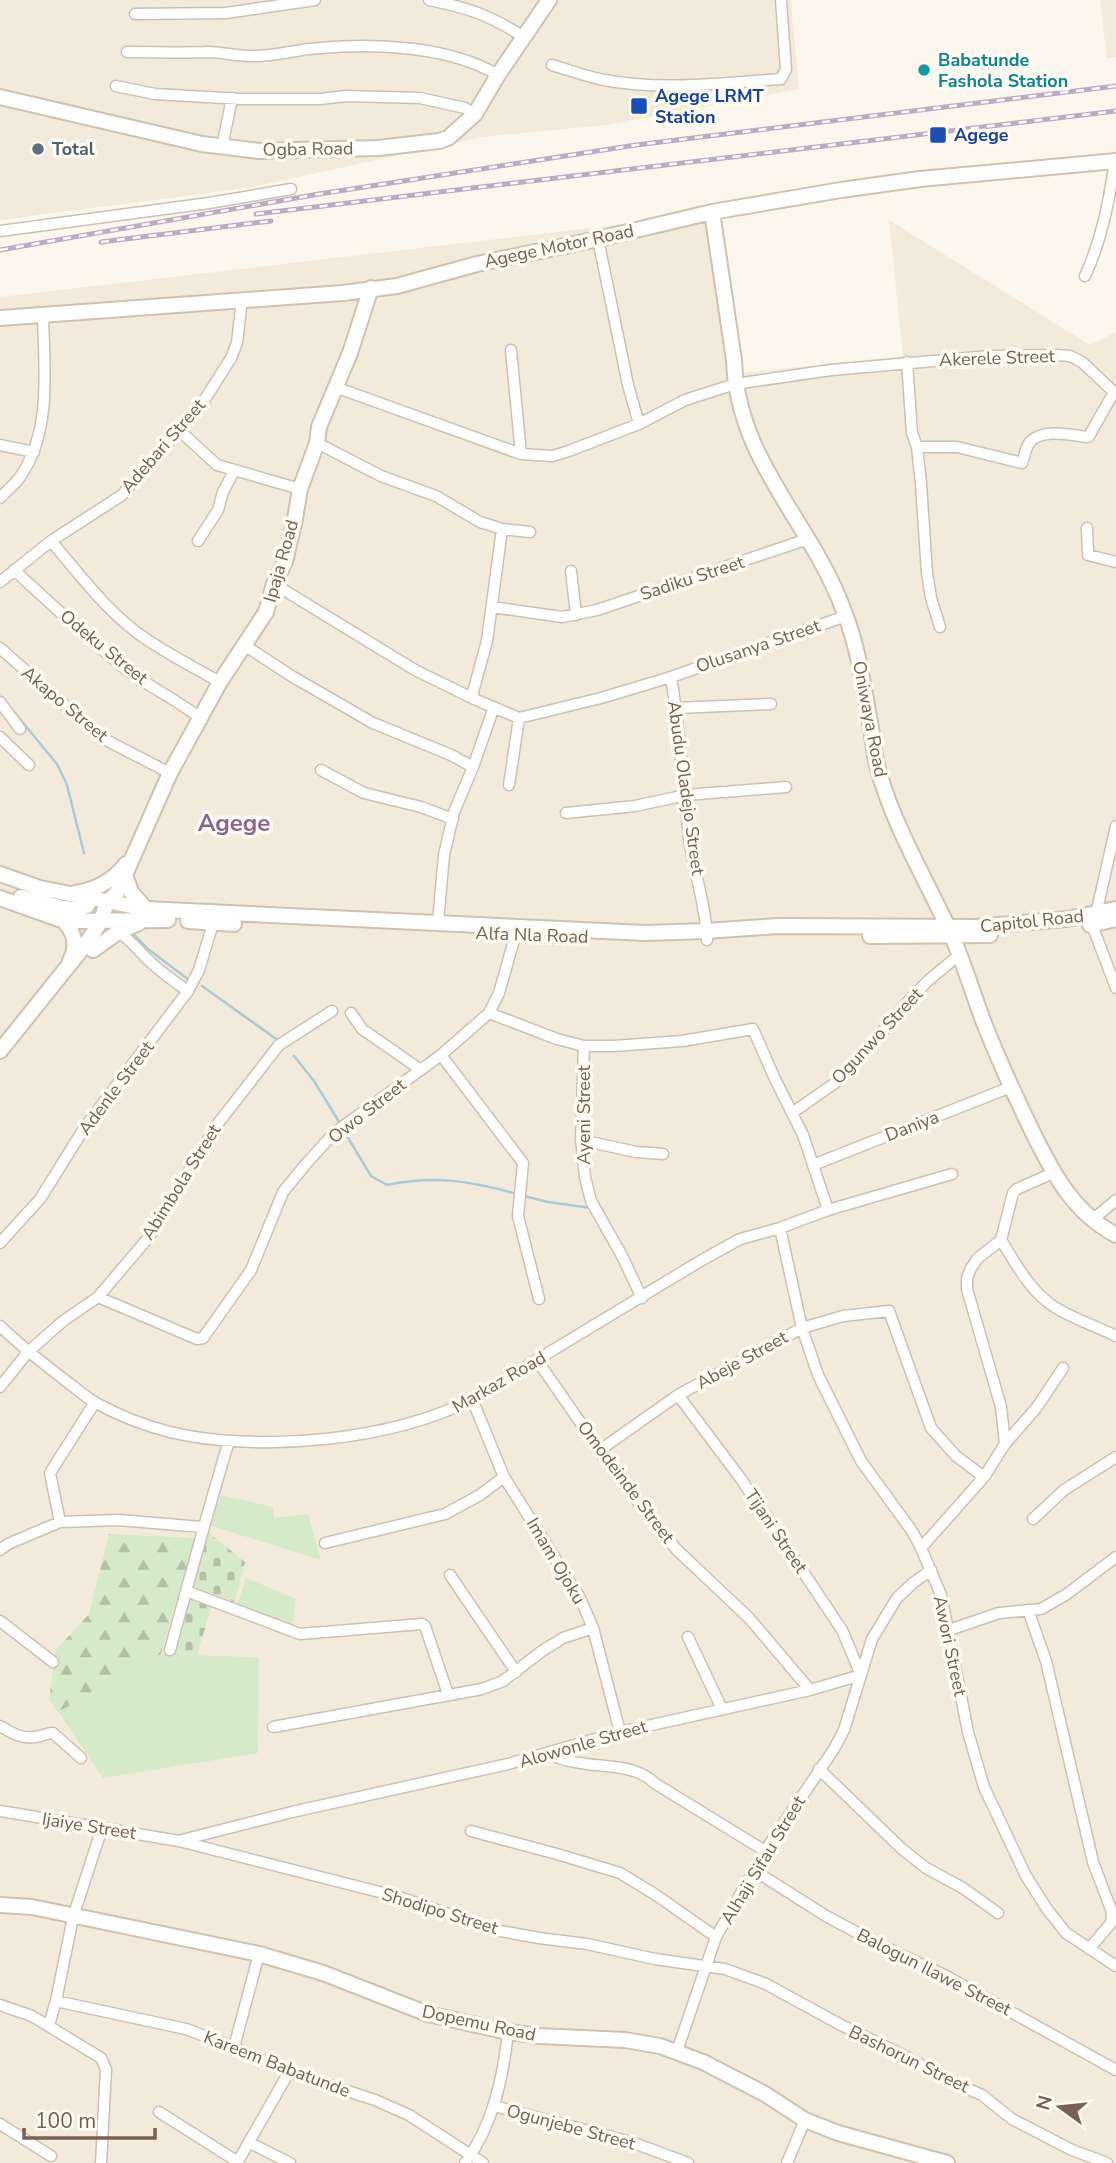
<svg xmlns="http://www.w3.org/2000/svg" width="1116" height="2163" font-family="'Nunito Sans',sans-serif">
<defs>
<pattern id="forest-firs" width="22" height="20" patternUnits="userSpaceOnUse" patternTransform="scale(1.75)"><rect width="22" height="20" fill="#d5eaca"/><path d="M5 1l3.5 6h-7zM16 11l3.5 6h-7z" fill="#b2c1a6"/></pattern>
<pattern id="cemetery-stones" width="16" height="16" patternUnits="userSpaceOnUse" patternTransform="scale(1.75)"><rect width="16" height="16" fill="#d5eaca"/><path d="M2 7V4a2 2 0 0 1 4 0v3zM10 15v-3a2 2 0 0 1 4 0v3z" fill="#b2c1a6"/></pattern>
</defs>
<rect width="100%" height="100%" fill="#fcf7ec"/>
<path fill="#f4eadb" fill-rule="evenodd" d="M0 0H791L799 89 606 125 482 137 248 188 0 220Z
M1100 0H1116V57L1107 58Z
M720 213 740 373 903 356 889 220 1090 345 1116 332V2163H0V297ZM195 1538 161 1654 174 1652 212 1605 197 1655 259 1657 103 1777 49 1700 55 1651 89 1614Z"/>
<path fill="#d5eaca" d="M221 1495 273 1507 274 1518 308 1514 321 1560 208 1525Z
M246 1578 296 1599 292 1624 237 1606Z
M174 1652 197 1655 259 1657 258 1753 103 1778 58 1712 161 1654Z"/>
<path fill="url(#forest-firs)" d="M109 1534 195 1538 161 1654 58 1712 49 1700 55 1651 89 1614Z"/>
<path fill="url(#cemetery-stones)" d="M209 1533 245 1562 235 1602 193 1587Z
M189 1597 212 1605 197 1655 174 1652Z"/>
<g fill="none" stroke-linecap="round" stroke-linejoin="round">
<path stroke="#a7ccd7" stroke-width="2.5" d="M14 712 57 764 67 785 84 853
M134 935 148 949 189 980
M202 986 279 1041
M294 1056 314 1081 341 1125
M344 1131 371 1176 387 1185C435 1175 471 1181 517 1194
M524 1196 548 1202 591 1208"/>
<defs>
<path id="street" d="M429 0C469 8 489 15 524 37
M135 14 226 13 315 0
M127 52C154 52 181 53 208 52 223 52 240 57 256 56 277 56 298 49 320 48 375 43 449 46 498 75
M552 65C569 70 587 77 604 80 662 91 723 83 781 79L786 69 781 0
M116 86 155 94 241 99H320L346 96 420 98 465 108 475 114
M222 147 232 98
M0 231 209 203 291 189
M598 239 628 385 639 424
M1085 276C1102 239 1109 201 1115 161
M511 350 521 454
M907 362 912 433 917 447 921 484 927 573 931 598 940 627
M335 387 521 454 552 456 566 452 639 424 685 400 735 384 831 370 990 356 1058 355 1070 356 1082 362 1116 394
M179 430 217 465 300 489
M317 443 381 476 436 496 480 522 502 529 530 532
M0 445 34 452
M917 447H957L1022 463C1025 456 1025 448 1030 442 1043 428 1070 435 1087 437L1089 436 1114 392
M0 498C7 490 17 483 22 474 52 428 44 367 43 315
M1087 528 1088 555 1116 562
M51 541C81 576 110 616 149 641 172 656 196 669 220 682
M198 541 218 510 223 492 234 471
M14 570C50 603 86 637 123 667 147 686 176 699 200 718
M571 571 576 615
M0 582 51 541 122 495 202 404 231 358 237 343 242 299
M274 584 415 670 474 699 519 718 601 698 671 677 846 616
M492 607 562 617 597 610 808 539
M244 645 293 677 373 723 451 755 473 767
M0 648 102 738 170 773
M671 677C680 731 683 785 689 838 694 873 706 905 707 940
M474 699 473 692 487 641 502 529
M0 702 20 729
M676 708 771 704
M0 737 29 765
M321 770 364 793 421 807 453 819
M509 785 519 718
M566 813 635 806 686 795 786 787
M1096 914 1116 826
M438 922 444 855 454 812 473 767 494 707
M1092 925 1116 988
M118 932C130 939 137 949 147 959 160 971 173 981 188 991
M351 1013 362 1029 421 1070
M489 1013 557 1039 584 1046H614L682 1041 753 1029 775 1079 803 1135 828 1210
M584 1046 581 1140 585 1177 591 1201 621 1254 642 1298
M441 1055 523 1163 518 1216 539 1299
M792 1113 835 1083 848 1071 913 996 929 980 959 955
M581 1140 636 1152 663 1154
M813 1165 1011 1087
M1092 1220 1116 1200
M780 1228 802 1328 818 1375 861 1461 912 1531 921 1548 941 1595 968 1732 984 1787 1026 1876 1047 1909 1066 1933 1116 1966
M1001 1240C1016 1264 1031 1293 1056 1308 1074 1319 1096 1326 1116 1336
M0 1243 40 1199 85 1127 188 991 199 970 214 920
M98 1297 197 1339 203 1338 251 1270 283 1192 306 1164 334 1133 441 1055 489 1013 499 993 518 926
M0 1326C22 1347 45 1365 70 1384 78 1390 87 1398 96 1403 118 1415 146 1426 170 1432 256 1453 394 1441 472 1399L702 1260 740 1239 780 1228 828 1210 952 1174
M537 1360 616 1474 657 1526 676 1549 749 1618 810 1690
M0 1387 28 1352 63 1321 98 1297 149 1237 216 1126 279 1045 332 1011
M678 1395 741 1479 842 1630 861 1675
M472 1399 504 1477 580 1598 593 1628 620 1732
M1005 1444 1001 1407 967 1289V1278L971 1268 978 1258 1001 1240 1013 1193 1017 1189 1053 1173
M600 1450 678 1395 802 1328 843 1316 889 1311 931 1428 956 1456 984 1477
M1033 1519 1064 1490 1116 1457
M60 1522 50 1473 95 1402
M325 1543 445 1514 480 1495 504 1477
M921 1548 984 1477 1005 1444 1037 1407 1063 1368
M0 1550 8 1544 60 1522 119 1520 202 1527
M450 1575 516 1672
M186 1591 300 1634 422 1624 425 1626 448 1694
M1028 1610 1046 1661 1093 1862 1112 1912 1111 1923 1089 1949
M0 1621 53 1662
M949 1630 999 1613 1041 1609 1067 1594 1116 1557
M688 1637 722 1709
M170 1650C189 1580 208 1510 229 1441
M0 1726C12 1733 21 1739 35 1737 42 1736 47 1733 53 1733L81 1758
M273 1727 482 1689 503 1681 542 1651 563 1638 593 1628
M548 1754C555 1756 562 1760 570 1761 600 1769 631 1761 656 1784L765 1851
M819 1769 902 1849 926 1868 963 1888 998 1913
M0 1811 179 1841 399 1897 495 1930 539 1938 587 1944 655 1959 725 1969 766 1984 841 2025 897 2052 952 2082 982 2095 1012 2119 1072 2150 1107 2163
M471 1831 557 1854 620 1873 656 1895 716 1937
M182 1840 292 1812 508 1764 620 1732 810 1690 861 1675
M755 1871 826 1916 880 1945 946 1976 1116 2070
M56 2001 186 2029 234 2047 289 2072 375 2100 409 2115 483 2163
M0 2005 32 2016 101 2058 106 2069 101 2163
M49 2025 56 2001 73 1917 102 1828
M234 2047 259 1954
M677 2051 716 1937 765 1851 834 1749 844 1730 872 1639 897 1598 913 1583 931 1570
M494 2106 631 2142 688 2163
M159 2112 238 2162
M0 2124 51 2156
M250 2143 290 2163
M237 2163 289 2072
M465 2163C493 2125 503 2078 508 2032
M787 2163 805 2120"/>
<path id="secondary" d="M0 97 202 144 259 151 378 148 439 141 448 138 475 114 498 75 549 0
M712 212 734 360C737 462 813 523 845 614 859 650 864 690 871 728 873 741 874 756 878 769 894 827 926 879 951 934 964 963 973 994 984 1023 999 1061 1016 1098 1034 1135 1054 1175 1074 1213 1116 1235
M0 318 343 293 397 286 477 264 598 239 712 212 841 190 920 179 1116 161
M0 874 40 888 146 909 645 933 706 931 778 926 976 927 1067 919 1116 909
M125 875 131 892 146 909
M75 893C96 890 113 881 126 864
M21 897 63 908 74 909 87 906 90 899
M0 898 64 921 168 920
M64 921C75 933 78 947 70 961
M188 921 234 924
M1090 925 1116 919
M870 936 990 935
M93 950 118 932 139 923
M0 1051 85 945 101 921 107 902 117 893 170 773 220 682 266 612 274 584 285 562 295 519 300 489 317 443 319 427 350 353 371 288
M0 1905 32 1907 259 1954 323 1973 428 2014 508 2032 539 2036 625 2040 660 2046 703 2062 765 2094 805 2120 838 2133 947 2163"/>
</defs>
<use href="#street" stroke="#cec0b1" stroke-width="13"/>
<use href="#secondary" stroke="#d1c1af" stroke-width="18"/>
<use href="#street" stroke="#fff" stroke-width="10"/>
<use href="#secondary" stroke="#fff" stroke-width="14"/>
<defs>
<path id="rail" d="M256 214 1116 111
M101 242 271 221
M0 250 319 194 636 145 1116 86"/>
</defs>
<use href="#rail" stroke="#bba9c7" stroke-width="5"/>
<use href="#rail" stroke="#fefbf3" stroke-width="2.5" stroke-dasharray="8" stroke-linecap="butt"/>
</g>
<circle fill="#0f9aa8" stroke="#fefbf3" stroke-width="2.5" cx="924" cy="70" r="7"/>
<g fill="#1a4fb4" stroke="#fefbf3" stroke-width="2.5">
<rect x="630" y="97" width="18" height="18" rx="3.5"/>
<rect x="929" y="126" width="18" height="18" rx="3.5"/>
</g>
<circle fill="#5c6f8a" stroke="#fefbf3" stroke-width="2.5" cx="38" cy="149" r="7"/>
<g text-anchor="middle" stroke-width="7" stroke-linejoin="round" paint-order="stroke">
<g font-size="18" font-weight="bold" fill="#0d838f" stroke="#fefbf3" text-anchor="start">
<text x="938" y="66">Babatunde<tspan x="938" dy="21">Fashola Station</tspan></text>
</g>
<g font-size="18" font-weight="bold" fill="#164399" stroke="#fefbf3" text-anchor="start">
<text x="655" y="102">Agege LRMT<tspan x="655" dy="21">Station</tspan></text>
<text x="954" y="141">Agege</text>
</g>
<g font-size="18" font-weight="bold" fill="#4e5e75" stroke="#fefbf3" text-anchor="start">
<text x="52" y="155">Total</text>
</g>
<g font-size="18" fill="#77604f" stroke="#fefbf3">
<text transform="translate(308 149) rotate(-1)" y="6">Ogba Road</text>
<text transform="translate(559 246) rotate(-12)" y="6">Agege Motor Road</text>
<text transform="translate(997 358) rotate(-2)" y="6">Akerele Street</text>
<text transform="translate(163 446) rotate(-49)" y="6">Adebari Street</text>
<text transform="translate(281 561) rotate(-74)" y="6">Ipaja Road</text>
<text transform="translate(692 578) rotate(-18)" y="6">Sadiku Street</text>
<text transform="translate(758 646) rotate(-19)" y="6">Olusanya Street</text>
<text transform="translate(104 647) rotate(39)" y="6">Odeku Street</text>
<text transform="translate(65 704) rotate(40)" y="6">Akapo Street</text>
<text transform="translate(870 719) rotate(79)" y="6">Oniwaya Road</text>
<text transform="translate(686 788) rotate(82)" y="6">Abudu Oladejo Street</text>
<text transform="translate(1032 921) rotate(-6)" y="6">Capitol Road</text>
<text transform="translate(532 935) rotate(2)" y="6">Alfa Nla Road</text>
<text transform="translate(877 1036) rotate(-47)" y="6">Ogunwo Street</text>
<text transform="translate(116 1088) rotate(-53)" y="6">Adenle Street</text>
<text transform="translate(367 1111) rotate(-38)" y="6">Owo Street</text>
<text transform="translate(584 1115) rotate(-90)" y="6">Ayeni Street</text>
<text transform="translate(912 1126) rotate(-21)" y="6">Daniya</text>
<text transform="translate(181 1182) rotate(-58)" y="6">Abimbola Street</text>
<text transform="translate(742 1360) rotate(-29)" y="6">Abeje Street</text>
<text transform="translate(499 1382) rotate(-30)" y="6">Markaz Road</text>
<text transform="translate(626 1482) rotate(53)" y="6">Omodeinde Street</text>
<text transform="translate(776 1531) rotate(56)" y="6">Tijani Street</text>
<text transform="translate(556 1561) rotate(59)" y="6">Imam Ojoku</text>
<text transform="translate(950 1646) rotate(78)" y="6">Awori Street</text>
<text transform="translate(583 1744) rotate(-16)" y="6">Alowonle Street</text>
<text transform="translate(89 1826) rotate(9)" y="6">Ijaiye Street</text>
<text transform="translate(763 1860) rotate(-59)" y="6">Alhaji Sifau Street</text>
<text transform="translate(440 1911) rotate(17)" y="6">Shodipo Street</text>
<text transform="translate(934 1972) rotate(27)" y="6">Balogun Ilawe Street</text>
<text transform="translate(479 2023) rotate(12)" y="6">Dopemu Road</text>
<text transform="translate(909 2059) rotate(26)" y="6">Bashorun Street</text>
<text transform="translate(277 2064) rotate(21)" y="6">Kareem Babatunde</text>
<text transform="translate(571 2127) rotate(15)" y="6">Ogunjebe Street</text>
</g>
<g font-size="24" font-weight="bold" fill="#876792" stroke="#fefbf3">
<text x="234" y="831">Agege</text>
</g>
</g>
<g transform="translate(1060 2107) rotate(285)" stroke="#fefbf3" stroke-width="5" paint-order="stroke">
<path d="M0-5L12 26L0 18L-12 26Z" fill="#77604f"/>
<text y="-10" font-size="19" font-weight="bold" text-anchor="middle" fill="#77604f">N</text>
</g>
<path d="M24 2128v10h131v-10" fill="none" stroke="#77604f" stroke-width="3.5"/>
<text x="35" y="2128" font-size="21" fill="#77604f" stroke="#fefbf3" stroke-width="5" paint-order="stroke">100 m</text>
</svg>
